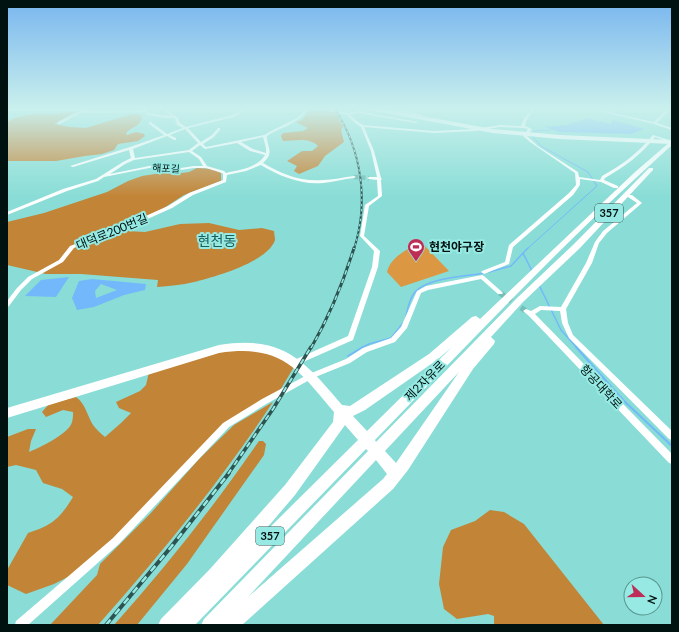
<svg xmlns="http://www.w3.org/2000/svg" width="679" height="632" font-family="Lato,'Noto Sans KR',sans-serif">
<rect width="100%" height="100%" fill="#89ddd6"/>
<path fill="#dc9742" d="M421 242 449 271 401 287 387 272C391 256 408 249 421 242Z"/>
<path fill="#c28436" d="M309 111H335L343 127 341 130 344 142 325 156 318 166 299 174 294 171 297 166 287 161 302 151H312L318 146C309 137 295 141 283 141L281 136 283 133 303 131 308 128 296 122 302 120Z
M70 112H75L54 124 70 127 86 128 132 114H139L142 117C141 126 131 127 126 133L127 135 136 132 144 134 145 136 138 141 118 144 114 150 102 154 85 156 56 161H7V122C27 110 48 116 70 112Z
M197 168 213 169 221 173V181L184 195 164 208 124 226 126 231 145 232 180 224 209 223 239 230 262 228 274 231C274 233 275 237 275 240 268 262 214 277 194 282 182 285 169 286 157 287L158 280 81 274H46L7 265V222L44 213 107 192 128 181 142 176 168 172 174 174 189 172Z
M232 349 275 353 294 367 276 397 229 424 112 541 70 576 54 584 26 594 7 585V570L28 533C53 525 60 518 73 497L62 489 43 483 36 470 16 465 7 467V437L28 429H36L31 441 29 452C39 448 70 433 72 422 73 419 73 415 73 412L63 410 46 417 42 412 49 404 76 397C85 403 87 415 93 425 96 429 100 433 105 437L121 423 131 413 119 408 116 402 140 391 146 385 149 372Z
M273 402C221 481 160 555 98 625H50L97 575 100 564 150 514 200 458 234 425Z
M259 441H263L266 444 264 455 187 564 137 625H114C166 567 215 505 259 441Z
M490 510 504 512 524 524 604 625H494V616L488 614 457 619 444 609 439 584 443 547 451 530 475 521Z"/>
<path fill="#73b8fa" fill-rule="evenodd" d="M587 118 610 124 613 120 644 129 631 134 559 132 545 127 567 125Z
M69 277 56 297 25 296 41 280Z
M92 279 146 284 145 290 124 295 94 307 77 310 72 298 79 281ZM101 284 117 290 96 298 95 291Z"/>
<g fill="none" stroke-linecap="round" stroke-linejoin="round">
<path stroke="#73b8fa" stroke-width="1" d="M615 109 620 112 616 113
M527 249 597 186 588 172 541 146 533 137 534 131 551 130"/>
<path stroke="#73b8fa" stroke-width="1.5" d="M528 248 523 253 532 271
M489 272 511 266 523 253
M539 285 561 330 577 348
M406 316C408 308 409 299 415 292 429 277 464 277 484 273
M361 348 369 344 391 338 403 323"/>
<path stroke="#73b8fa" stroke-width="2" d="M576 347 623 400 672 446
M348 356 363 347"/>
<path stroke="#74bfb8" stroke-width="4.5" stroke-dasharray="4.5 2.5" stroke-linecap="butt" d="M354 177 369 178"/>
<path stroke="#74bfb8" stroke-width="5.5" stroke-dasharray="5.5 3" stroke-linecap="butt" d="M500 293 526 311"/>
<path fill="#fff" fill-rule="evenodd" d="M244 109H248L234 117 188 128 201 142 212 135 218 128H220V130L214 137 203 144 206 147 264 135 275 129 297 118 306 109H308C300 124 280 127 267 136 267 148 275 152 263 163 281 174 301 182 323 180 333 180 344 177 354 176L356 177 354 178C344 179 333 182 323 183 301 185 279 176 261 165L246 171 227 175 226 182 193 195 172 208 132 226 74 248 63 262 32 279 21 290 9 306 7 307V301L17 288 28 277 59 260 70 246 128 224 168 206 189 193 223 180V174L222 173 206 168H194L174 171 154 167 104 177 98 181 67 191 7 215V212L63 189 96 179 123 162 131 158 129 150 73 167 70 166 130 147 164 135 149 124V122H151L167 134 183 128 177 125 175 119 174 118H166L147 115 145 112 81 113 60 124H58V122L80 111 146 110 148 113 171 116 166 112V110H167L178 118 180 123 186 127 232 115ZM185 129 198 143 189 150 135 158 133 149 167 136 174 140H176V138L170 135ZM263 137 266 148V153L253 149 241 142ZM237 143 250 151 265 155C257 168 240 170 226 173L224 171 207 166 201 157 192 151 200 145 205 149ZM189 152 199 159 203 166H194L174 169 154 165 110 174 125 164 134 160Z
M319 109H325L348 113 358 111 418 122 416 123 358 113 350 115 357 121 363 125 434 131 475 129 500 125 521 126C523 119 527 114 532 109H534C531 114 526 119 525 126L532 129 527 136 538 146 578 172 579 177 600 180 602 176C622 165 638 153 653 135L672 141V143L655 137C641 155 624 167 605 178L604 180 618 186V188H614L601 182 580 179V185L573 195 513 247 509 264 484 274 481 272 482 271 505 262 509 245 569 193 576 185 575 173 530 142 523 136 528 129 523 128 500 127 475 131 434 133 364 127 374 151 381 178 382 179 381 180 382 196 369 206 364 236 380 251 378 267 353 340 294 366 292 365 291 363 292 361 348 336 372 267 374 251 360 236 365 205 378 196 377 180 369 179 367 178 369 177H377L371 151 361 127 355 123 347 115Z
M390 109H395L423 115 421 116Z
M590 109H595L654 122 666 110 670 109 657 123 672 128V130L654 124Z
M628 195H632L642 203 607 233 599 243 592 263 566 309 568 323 573 335 672 431V440L669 439 569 338 562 323 560 311 541 310 535 314 672 454V464L669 463 529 316 523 311 526 309 531 311 540 306 561 307 586 263 595 242 603 231 637 203 628 197Z
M482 275 484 276 502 292 503 293 502 294H498L481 279 428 290 421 293 407 328 395 342 367 352 350 363 313 378 268 403 229 427 119 544 28 625H15L16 621 113 538 223 423 262 399 309 374 346 359 363 348 391 338 401 327 417 291 426 286Z"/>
<path fill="#fff" fill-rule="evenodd" d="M672 140V145C568 238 472 340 375 440L376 442 517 298 574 244 649 168H653V170L580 248 523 302 491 337 495 341 494 344 473 369 408 470 393 489 242 625H201L204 619 368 451 366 449 195 625H158L161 619 210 569 285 485 333 422 334 412C297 368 282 344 219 353L7 418V408L219 345C283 335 304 360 342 405L350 406 429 354 472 317 476 316 480 319 635 172ZM452 347 367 431 353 416 365 410 437 360ZM459 372 396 463 385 451ZM345 425 358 440 254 543 295 495ZM376 460 387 474 383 479 248 597Z"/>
<path fill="#fff" fill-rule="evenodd" d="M7 109H90L87 111H7Z
M364 109H383L493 129 560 135 672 140V144L560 139 493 133Z"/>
<defs>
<path id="rail-far3" d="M335 109C362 151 369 202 354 249"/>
<path id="rail-far2" d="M311 348C329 317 343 283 354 248"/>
<path id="rail-far1" d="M228 474 273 409 311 347"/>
<path id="rail" d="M106 625 171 547 229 473"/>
</defs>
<use href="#rail-far3" stroke="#2d5451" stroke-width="2"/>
<use href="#rail-far2" stroke="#2d5451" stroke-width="3"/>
<use href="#rail-far1" stroke="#2d5451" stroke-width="3.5"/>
<use href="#rail" stroke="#2d5451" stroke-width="4"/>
<use href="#rail-far3" stroke="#96eae3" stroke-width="1" stroke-dasharray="2.5" stroke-linecap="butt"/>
<use href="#rail-far2" stroke="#96eae3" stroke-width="1.5" stroke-dasharray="4.5" stroke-linecap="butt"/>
<use href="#rail-far1" stroke="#96eae3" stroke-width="2" stroke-dasharray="5.5" stroke-linecap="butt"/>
<use href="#rail" stroke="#96eae3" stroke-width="2.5" stroke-dasharray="7" stroke-linecap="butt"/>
</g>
<linearGradient id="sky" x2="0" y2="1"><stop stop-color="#79b6ef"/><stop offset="0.55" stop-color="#caf0ed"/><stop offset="1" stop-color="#caf0ed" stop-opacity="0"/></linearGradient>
<rect width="679" height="197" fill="url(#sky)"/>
<defs>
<symbol id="stadium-pin" viewBox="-11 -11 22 30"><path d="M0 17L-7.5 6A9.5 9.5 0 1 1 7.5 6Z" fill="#bd2d57" stroke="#96eae3"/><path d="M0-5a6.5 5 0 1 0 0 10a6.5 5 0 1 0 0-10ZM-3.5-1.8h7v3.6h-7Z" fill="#fff"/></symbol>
</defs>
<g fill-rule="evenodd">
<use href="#stadium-pin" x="406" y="237" width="20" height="27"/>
</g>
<g text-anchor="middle" stroke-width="4" stroke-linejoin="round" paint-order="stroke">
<g font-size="10" fill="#001210" stroke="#96eae3">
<text transform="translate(166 168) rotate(3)" y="4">해포길</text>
</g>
<g fill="#96eae3" stroke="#2d534f" stroke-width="1">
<rect x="595" y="204" width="28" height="18" rx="3"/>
<rect x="256" y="527" width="28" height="18" rx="3"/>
</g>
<g font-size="11" font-weight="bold" fill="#001210">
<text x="609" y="217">357</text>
<text x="270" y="540">357</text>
</g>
<g font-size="12" fill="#001210" stroke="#96eae3">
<text transform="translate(112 232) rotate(-22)" y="4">대덕로200번길</text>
<text transform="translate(425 381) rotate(-45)" y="4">제2자유로</text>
<text transform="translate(601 387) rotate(47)" y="4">항공대학로</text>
</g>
<g font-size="12" font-weight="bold" fill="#001210" stroke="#96eae3" text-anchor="start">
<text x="429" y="251">현천야구장</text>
</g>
<g font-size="14" fill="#1b5e5a" stroke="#96eae3">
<text x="217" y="246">현천동</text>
</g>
</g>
<rect width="679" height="632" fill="none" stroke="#001210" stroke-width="16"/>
<g transform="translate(643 596) rotate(111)"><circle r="19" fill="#96eae3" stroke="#5a948f"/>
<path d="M0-3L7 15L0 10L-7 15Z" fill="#bd2d57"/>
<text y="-6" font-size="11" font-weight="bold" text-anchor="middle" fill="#001210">N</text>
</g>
</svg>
